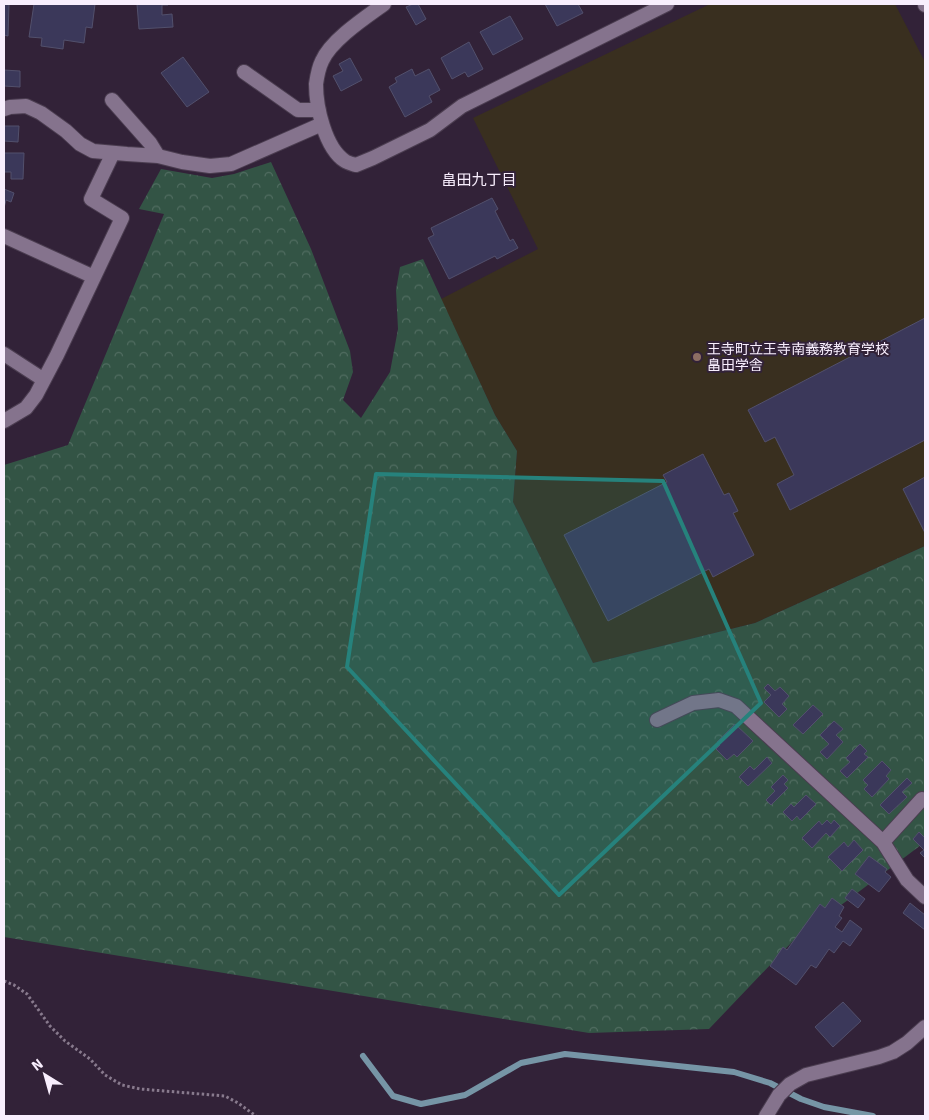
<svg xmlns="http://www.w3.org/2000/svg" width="929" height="1120" font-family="Signika,'Noto Sans JP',sans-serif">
<defs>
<pattern id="forest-crowns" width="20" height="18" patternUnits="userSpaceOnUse" patternTransform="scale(1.25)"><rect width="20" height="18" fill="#335445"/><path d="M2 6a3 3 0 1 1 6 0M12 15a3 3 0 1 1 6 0" fill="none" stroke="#516d61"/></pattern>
</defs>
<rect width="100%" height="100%" fill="#322238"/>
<path fill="#392f1f" d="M710 4H895L925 62V546L755 623 593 663 513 502 517 451 495 415 441 299 538 249 473 118Z"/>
<path fill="url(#forest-crowns)" d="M271 162 311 249 350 351 353 372 343 400 361 418 390 372 398 329 396 290 400 267 423 259 495 415 517 451 513 502 593 663 755 623 925 546V842L792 942 709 1029 589 1033 4 937V465L68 445 164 214 139 209 161 169 212 178 234 174Z"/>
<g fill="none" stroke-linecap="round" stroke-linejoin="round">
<path stroke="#7695a6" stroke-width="6" d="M363 1056 393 1096 421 1104 465 1095 521 1063 565 1054 734 1072 770 1083 801 1099 824 1107 873 1116"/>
</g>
<path fill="#3b385a" stroke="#52506c" d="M4 4H9L8 36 4 35Z
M34 4H95L92 28 86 27 84 43 64 40 63 49 41 46 42 38 29 37Z
M137 4H168V5H162V15L172 14 173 27 139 29Z
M413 4H418L426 19 416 25 406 7Z
M545 4H578L583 13 557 26Z
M510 16 523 39 493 55 480 32Z
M469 42 483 69 468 77 465 72 452 79 441 58Z
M183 57 209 92 187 107 161 73Z
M350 58 362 80 341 91 333 76 343 71 339 64Z
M412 69 415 76 429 69 440 90 429 96 432 102 405 117 389 87 397 82 395 78Z
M4 70 20 71V87L4 86Z
M4 126H19L18 142 4 141Z
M4 153H24L23 179H11V172H4Z
M4 189 14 193 11 202 6 200 4 208Z
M492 198 498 209 495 211 510 241 513 239 518 248 497 259 495 256 449 279 428 238 434 235 431 228Z
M925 318V440L790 510 777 484 794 475 775 437 765 442 748 410Z
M703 454 724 495 729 493 738 511 733 513 754 555 713 577 709 569 608 621 564 535 667 482 663 475Z
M925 477V533L903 489Z
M768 684 775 691 780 687 789 696 782 704 787 709 779 717 764 702 771 695 764 688Z
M813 705 823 714 803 734 793 725Z
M834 721 843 729 836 735 843 742 827 759 820 752 829 744 820 735Z
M735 724 753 741 737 757 734 754 727 760 716 749 720 745 717 742Z
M860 744 867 751 864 754 868 757 847 778 840 771 850 762 846 758Z
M767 757 772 763 748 786 739 777 750 766 754 770Z
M882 761 891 770 886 776 889 779 872 797 864 789 868 785 863 780Z
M783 775 788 780 784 784 788 788 771 805 766 800 775 791 771 787Z
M907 778 912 783 902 792 907 797 889 814 880 805Z
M806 795 816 804 800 820 797 816 792 821 783 812 791 804 794 807Z
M827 820 831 824 834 820 840 826 830 837 826 833 812 848 802 838 819 821 822 825Z
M919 832 925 838V858L920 853 924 850 913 839Z
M854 840 863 850 842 871 828 857 844 842 848 847Z
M869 856 887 869 885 872 891 877 879 892 855 874Z
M852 889 865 899 858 908 845 898Z
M832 898 844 907 839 916 842 918 835 927 842 932 850 920 862 929 850 946 843 941 834 953 829 949 816 968 811 965 796 985 770 966 783 947 787 950 820 904 825 908Z
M910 903 925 915V930L903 913Z
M843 1002 861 1021 833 1047 815 1027Z"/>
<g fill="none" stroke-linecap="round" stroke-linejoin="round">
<defs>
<path id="minor" d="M384 4C366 17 331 40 322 61 319 67 317 77 316 84 316 107 325 148 345 161 348 163 353 164 356 165L373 158 430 130 462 106 667 4
M244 72 298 110H319
M112 100 150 143 158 156
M4 109 10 107 26 106 41 113 66 131 80 144 93 151 127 154 158 156 182 162 210 166 231 164 322 124
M4 236 94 277
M4 354 44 380
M4 421 26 408 36 395 57 355 122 218 91 199 113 153
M657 720 693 703 719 700 736 706 883 842 907 880 925 897
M883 842 922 799
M766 1116 779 1095 790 1084 806 1075 879 1057 893 1052 907 1043 925 1027"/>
<path id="tertiary" d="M925 4V5"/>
</defs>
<use href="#minor" stroke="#4b3d50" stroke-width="16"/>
<use href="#tertiary" stroke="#4b3d50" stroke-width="16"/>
<path stroke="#887a8d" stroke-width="3" stroke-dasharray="2.5 2.5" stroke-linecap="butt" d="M4 981 14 985 27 994 50 1026 65 1041 90 1059 105 1075 122 1085 140 1089 225 1096 238 1103 256 1116"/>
<use href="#minor" stroke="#85738d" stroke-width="14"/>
<use href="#tertiary" stroke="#85738d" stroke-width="14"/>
</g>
<path fill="#26827c" fill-opacity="0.2" stroke="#26827c" stroke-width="4" stroke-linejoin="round" d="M376 474 663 481 761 703 559 895 347 667Z"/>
<circle fill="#8d6e63" stroke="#322238" stroke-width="2" cx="697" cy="357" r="5"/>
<g text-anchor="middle" stroke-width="4" stroke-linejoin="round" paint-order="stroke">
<g font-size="14" fill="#f8eefd" stroke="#322238" text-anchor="start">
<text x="707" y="354">王寺町立王寺南義務教育学校<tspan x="707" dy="16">畠田学舎</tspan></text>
</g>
<g font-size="15" fill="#f8eefd" stroke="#322238">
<text x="479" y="185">畠田九丁目</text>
</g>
</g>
<rect width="929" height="1120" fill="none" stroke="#f8eefd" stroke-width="10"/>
<g transform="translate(45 1075) rotate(323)" stroke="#322238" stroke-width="4" paint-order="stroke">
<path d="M0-4L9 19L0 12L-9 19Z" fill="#f8eefd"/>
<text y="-8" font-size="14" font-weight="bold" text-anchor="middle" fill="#f8eefd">N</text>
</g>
</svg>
